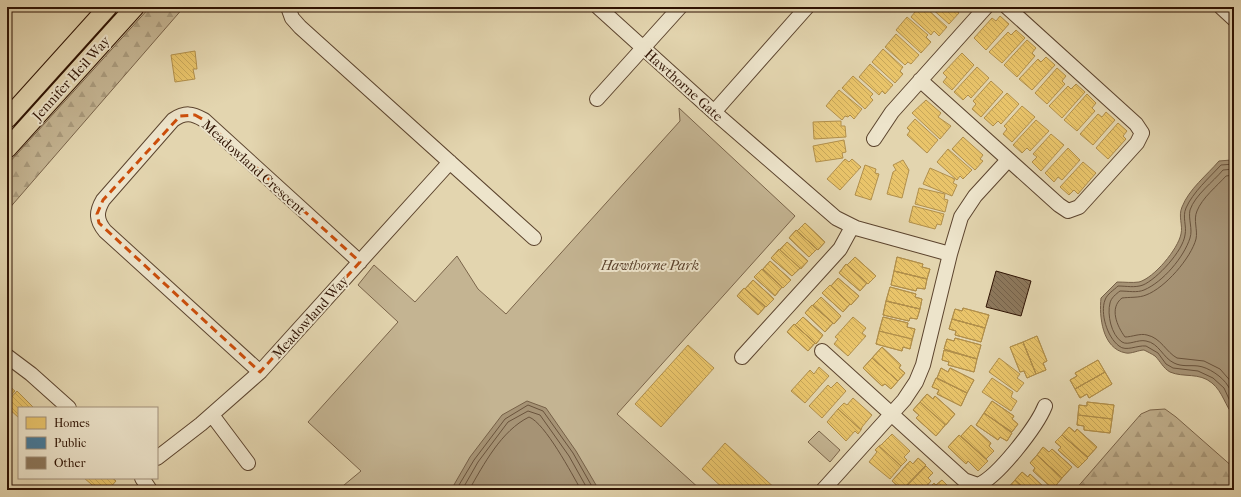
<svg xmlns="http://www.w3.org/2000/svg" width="1241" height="497" font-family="'IM FELL French Canon',serif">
<defs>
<pattern id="forest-firs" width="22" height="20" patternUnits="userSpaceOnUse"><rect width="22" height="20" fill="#c4b492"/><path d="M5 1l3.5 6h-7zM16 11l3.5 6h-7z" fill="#a99a7c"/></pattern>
<pattern id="homes-back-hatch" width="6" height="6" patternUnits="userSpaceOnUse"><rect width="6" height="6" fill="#e9c46a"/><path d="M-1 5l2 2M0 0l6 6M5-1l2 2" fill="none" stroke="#c8a85a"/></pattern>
<pattern id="public-back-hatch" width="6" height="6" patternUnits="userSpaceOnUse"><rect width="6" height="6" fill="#457b9d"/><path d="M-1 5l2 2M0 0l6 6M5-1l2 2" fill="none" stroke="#3a647e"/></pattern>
<pattern id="building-back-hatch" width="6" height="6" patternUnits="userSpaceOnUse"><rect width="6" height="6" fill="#8d785c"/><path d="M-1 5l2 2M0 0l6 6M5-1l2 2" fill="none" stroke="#74614a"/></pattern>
</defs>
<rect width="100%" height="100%" fill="#e3d5af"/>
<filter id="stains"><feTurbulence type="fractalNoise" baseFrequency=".005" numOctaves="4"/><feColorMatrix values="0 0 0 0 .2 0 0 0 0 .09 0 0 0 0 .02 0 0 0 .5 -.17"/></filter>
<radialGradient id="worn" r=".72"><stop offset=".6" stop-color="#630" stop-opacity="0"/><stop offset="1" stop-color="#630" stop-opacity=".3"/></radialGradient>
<path fill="url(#forest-firs)" stroke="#7a644a" d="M150 7H184L7 211V165Z
M1165 409 1176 417 1234 468V490H1075L1141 414 1150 410Z"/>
<path fill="#c4b492" stroke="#7a644a" d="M679 108 795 216 617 414 701 490H338L361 471 308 422 398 322 358 285 374 265 415 302 457 256 478 289 506 314 680 121Z
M819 431 840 450 830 462 808 442Z"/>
<path fill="#a69375" stroke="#766047" d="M1231 160 1234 161V416C1225 406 1223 392 1212 383 1199 372 1184 378 1170 372 1163 368 1161 362 1155 356 1152 354 1148 352 1144 350 1139 350 1131 354 1126 353 1102 349 1099 316 1101 298L1117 282C1125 282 1132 283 1139 282 1154 278 1178 249 1181 234 1183 225 1178 216 1182 207 1189 189 1207 175 1219 161Z
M527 401 546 408 576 451 599 490H451L470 457 502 415Z"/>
<path fill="url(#homes-back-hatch)" stroke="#b18f4b" d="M919 7H925L947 27 939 36 934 31 931 35 911 17Z
M930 7H955L954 9 959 13 949 24Z
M1000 16 1009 24 986 50 974 38 992 18 996 21Z
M907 17 928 35 926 37 931 42 921 53 896 30Z
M1016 30 1025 38 1002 63 989 52 1008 32 1011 35Z
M896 34 919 55 911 64 908 62 905 65 885 47Z
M1027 40 1036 48 1032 53 1035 56 1017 77 1004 65Z
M883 49 903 67 900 71 903 74 895 83 872 62Z
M195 51 197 69H193L195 79 175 82 171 55Z
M962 53 974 65 952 90 943 82 947 77 943 73Z
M1046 57 1055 65 1032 90 1019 79 1038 59 1041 62Z
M870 64 893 85 885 94 882 91 879 95 859 77Z
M977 67 989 78 971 98 968 95 963 100 954 92Z
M1057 68 1066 76 1062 81 1065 84 1047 104 1035 93Z
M853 76 873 94 870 97 873 100 865 109 842 88Z
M991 81 1003 92 981 117 972 109 976 104 973 101Z
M1076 84 1085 92 1062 118 1049 106 1068 86 1071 89Z
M839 90 862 109 854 119 850 115 848 117 845 116 842 120 826 106Z
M1007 93 1019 104 1001 124 998 121 993 126 984 118Z
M1087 94 1096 103 1092 108 1095 111 1077 131 1064 120Z
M926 100 941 113 938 117 951 126 940 139 912 113Z
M1022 106 1035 117 1012 142 1003 134 1007 129 1004 126Z
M1106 112 1115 120 1093 145 1080 134 1098 114 1102 117Z
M915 119 938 140 927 153 907 135 910 131 907 128Z
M1036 120 1049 131 1030 151 1027 148 1022 153 1013 145Z
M841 121V126H845L846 137 814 139 813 122Z
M1118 123 1127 131 1123 136 1126 139 1108 159 1096 148Z
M1051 134 1064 145 1041 171 1032 162 1037 157 1033 154Z
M963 137 983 155 980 159 983 161 975 170 952 149Z
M844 140 846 152 842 153 843 158 816 162 813 146Z
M1068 148 1080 160 1062 180 1058 177 1054 182 1045 173Z
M948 149 972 170 963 179 960 176 957 180 937 162Z
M845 159 849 162 852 159 861 167 840 190 827 179Z
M903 160 909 170 902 198 887 194 893 172 896 170 893 165Z
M1083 162 1096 173 1078 194 1074 190 1069 195 1060 187Z
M865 165 876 169 875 173 879 174 871 200 855 195Z
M930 168 955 179 953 183 957 185 952 196 923 184Z
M919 188 945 194 944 199 948 200 945 212 915 204Z
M913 206 944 214 941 225 937 224 935 229 909 222Z
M805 223 825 242 818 250 797 231Z
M805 223 825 242 818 250 797 231Z
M796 230 817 249 809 257 789 238Z
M796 230 817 249 809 257 789 238Z
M787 242 808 261 792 276 771 258Z
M787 242 808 261 801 269 780 250Z
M779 249 800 268 792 276 771 258Z
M855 257 876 276 868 284 847 265Z
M855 257 876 276 868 284 847 265Z
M897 257 923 264 922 267 930 269 927 279 894 271Z
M897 257 923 264 922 267 930 269 927 279 894 271Z
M770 261 791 280 783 288 763 269Z
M770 261 791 280 783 288 763 269Z
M846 264 867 283 860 291 839 273Z
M846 264 867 283 860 291 839 273Z
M762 269 782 287 775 296 754 277Z
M762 269 782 287 775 296 754 277Z
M894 271 927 279 925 289 917 288 916 291 891 285Z
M894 271 927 279 925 289 917 288 916 291 891 285Z
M838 278 859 296 851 305 831 286Z
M838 278 859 296 851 305 831 286Z
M753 280 774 299 766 307 745 289Z
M753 280 774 299 766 307 745 289Z
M830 285 850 304 843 312 822 293Z
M830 285 850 304 843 312 822 293Z
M890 287 916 294 915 297 922 299 920 309 886 301Z
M890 287 916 294 915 297 922 299 920 309 886 301Z
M744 288 765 307 758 315 737 296Z
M744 288 765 307 758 315 737 296Z
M821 297 841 316 834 324 813 305Z
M821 297 841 316 834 324 813 305Z
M886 301 920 309 917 319 910 318 909 321 883 315Z
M886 301 920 309 917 319 910 318 909 321 883 315Z
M812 305 833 323 825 332 805 313Z
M812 305 833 323 825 332 805 313Z
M963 308 989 315 985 328 952 319 955 309 962 311Z
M963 308 989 315 985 328 952 319 955 309 962 311Z
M803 317 823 335 816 344 795 325Z
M803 317 823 335 816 344 795 325Z
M853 317 866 328 862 333 866 336 848 356 834 344 838 339 835 337Z
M883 317 908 323 907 327 915 329 910 349 903 347 902 351 876 344Z
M883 317 908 323 907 327 915 329 912 339 879 331Z
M952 319 985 328 981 342 955 335 956 331 949 329Z
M952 319 985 328 981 342 955 335 956 331 949 329Z
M794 324 815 343 808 351 787 332Z
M794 324 815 343 808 351 787 332Z
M879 331 912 339 910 349 903 347 902 351 876 344Z
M1037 336 1047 361 1043 363 1046 370 1036 374 1023 342Z
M1037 336 1047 361 1043 363 1046 370 1036 374 1023 342Z
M955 338 981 345 977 359 944 349 947 339 954 341Z
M955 338 981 345 977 359 944 349 947 339 954 341Z
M1023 342 1036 374 1027 378 1024 371 1020 372 1010 347Z
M1023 342 1036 374 1027 378 1024 371 1020 372 1010 347Z
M688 345 714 368 661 427 635 404Z
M882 347 901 365 899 368 905 373 898 381 872 358Z
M882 347 901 365 899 368 905 373 898 381 872 358Z
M944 350 977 359 974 372 948 365 949 362 942 360Z
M944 350 977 359 974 372 948 365 949 362 942 360Z
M872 358 898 381 891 389 885 384 882 386 863 368Z
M872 358 898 381 891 389 885 384 882 386 863 368Z
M999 358 1020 374 1017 378 1024 383 1017 392 989 372Z
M1098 360 1105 372 1075 389 1070 380 1077 376 1075 373Z
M1098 360 1105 372 1075 389 1070 380 1077 376 1075 373Z
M819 367 829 376 805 403 791 391 810 370 814 374Z
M941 368 948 372 950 368 974 380 967 393 937 378Z
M941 368 948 372 950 368 974 380 967 393 937 378Z
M1105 372 1112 384 1089 398 1087 394 1080 398 1075 389Z
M1105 372 1112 384 1089 398 1087 394 1080 398 1075 389Z
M936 378 967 393 961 406 937 394 939 390 932 387Z
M936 378 967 393 961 406 937 394 939 390 932 387Z
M992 378 1013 392 1011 397 1017 401 1011 411 982 392Z
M837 382 846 391 822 418 809 406 828 385 831 388Z
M8 385 15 391 7 400V386Z
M17 391 34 408H19V418L7 407V402Z
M927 394 933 399 935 396 955 414 936 436 916 418 919 415 913 410Z
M927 394 933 399 935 396 955 414 946 425 920 402Z
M853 398 872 415 862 427 861 430 838 409 844 403 847 405Z
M992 401 1014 416 1012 419 1018 424 1012 432 984 413Z
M992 401 1014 416 1012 419 1018 424 1012 432 984 413Z
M920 402 945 425 936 436 916 418 919 415 913 410Z
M1087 402 1114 405 1110 433 1084 430V426L1077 425 1079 405 1087 406Z
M1087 402 1114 405 1112 419 1078 415 1079 405 1087 406Z
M838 409 861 430 858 434 855 431 846 441 827 422Z
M984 413 1012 433 1007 441 1000 437 998 440 976 425Z
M984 413 1012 433 1007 441 1000 437 998 440 976 425Z
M1078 415 1112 419 1110 433 1084 430V426L1077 425Z
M971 425 991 443 989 446 994 451 986 459 961 436Z
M971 425 991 443 989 446 994 451 986 459 961 436Z
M1069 427 1075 432 1077 429 1097 447 1088 457 1062 435Z
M1069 427 1075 432 1077 429 1097 447 1088 457 1062 435Z
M892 434 910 451 904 457 907 460 901 466 879 446 881 445Z
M959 435 988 461 978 471 968 461 966 464 948 447Z
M959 435 988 461 978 471 968 461 966 464 948 447Z
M1062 435 1088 458 1078 468 1058 450 1061 447 1055 442Z
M1062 435 1088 458 1078 468 1058 450 1061 447 1055 442Z
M725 443 777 490H725L702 469Z
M879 446 901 466 890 479 869 462 877 452 875 450Z
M1043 447 1049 452 1052 449 1072 467 1062 478 1037 455Z
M1043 447 1049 452 1052 449 1072 467 1062 478 1037 455Z
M1037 455 1062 478 1053 489 1033 471 1035 468 1030 463Z
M1037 455 1062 478 1053 489 1033 471 1035 468 1030 463Z
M918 458 926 465 902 490 892 481 910 461 913 464Z
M918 458 926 465 902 490 892 481 910 461 913 464Z
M926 466 933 473 928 478 931 481 923 490H903Z
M926 466 933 473 928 478 931 481 923 490H903Z
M1022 472 1028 477 1030 474 1047 490H1026L1015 480Z
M1022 472 1028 477 1030 474 1047 490H1026L1015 480Z
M84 478H113L116 481 108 490H98Z
M942 480 949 487 946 490H927L934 483 936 485Z
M942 480 949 487 946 490H927L934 483 936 485Z
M1015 480 1026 490H1010L1008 488Z
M1015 480 1026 490H1010L1008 488Z"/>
<path fill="url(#public-back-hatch)" stroke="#3e5c6f" d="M7 7H15L8 14Z"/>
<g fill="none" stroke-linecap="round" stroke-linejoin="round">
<path stroke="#6a533c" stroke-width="1" d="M1234 164 1221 165C1209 178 1193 192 1186 208 1182 217 1187 226 1185 235 1183 251 1157 279 1143 285 1135 288 1126 286 1118 286 1114 290 1107 294 1105 300 1100 313 1107 337 1119 346 1126 352 1137 345 1146 346L1158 353 1166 364 1173 368 1198 371 1213 378 1224 388 1234 410
M1234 169 1223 170C1213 182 1195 195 1190 210 1188 219 1193 229 1190 238 1184 257 1163 282 1144 290 1137 293 1128 291 1120 291 1116 294 1111 298 1110 303 1107 314 1111 335 1122 342 1128 346 1138 339 1146 341 1159 343 1163 358 1174 363 1182 367 1190 365 1198 366 1208 367 1223 377 1228 386 1231 390 1232 396 1234 400
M1234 175 1226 176C1217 186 1202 198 1197 211 1193 220 1198 230 1196 239 1191 258 1165 288 1146 295 1139 298 1129 297 1122 298 1109 308 1117 326 1125 337 1132 337 1140 333 1147 335 1161 338 1166 352 1177 358L1204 361 1220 369 1234 385
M456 490 474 460 505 419 528 405 543 411 573 453 594 490
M462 490 478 462 508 422 528 411 540 415 569 456 588 490
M469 490C484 464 501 431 529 417 545 423 572 474 581 490"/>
</g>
<path fill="url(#building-back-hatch)" stroke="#2f1303" d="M996 271 1031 281 1021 316 986 307Z"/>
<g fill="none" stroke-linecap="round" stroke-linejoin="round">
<defs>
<path id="minor" d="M288 7 292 18 300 27 534 238
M598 7 714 112 836 218 856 228 950 254
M1221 7 1234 19
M920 80 1059 205 1068 211 1079 207 1137 143 1142 133 1136 124 1007 7
M597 99 680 7
M714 112 807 7
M874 139 892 112 986 7
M822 351 964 480 978 485C998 477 1037 426 1045 406
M7 356 31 374 69 408
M742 357 840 249 852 227
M260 372 105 231C96 220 96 212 103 200L173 120C185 112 192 113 204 120L360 262
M212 415 248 463
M157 458 201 424 260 372 450 162
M142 478 150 490
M823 490 904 400 916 382 923 365 950 254 961 217 975 196 1008 160"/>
<path id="major" d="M7 119 108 7
M7 149 135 7"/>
</defs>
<use href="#minor" stroke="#5c442e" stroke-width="16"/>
<use href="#major" stroke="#2f1303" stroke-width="20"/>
<use href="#minor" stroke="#ede4cb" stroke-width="14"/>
<use href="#major" stroke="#e3d5af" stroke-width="18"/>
</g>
<path fill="none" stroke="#cc4e0b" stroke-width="3" stroke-dasharray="8 5" stroke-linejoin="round" d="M195 115 204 120 360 262 260 372 99 223 97 214 103 200 180 116Z"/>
<g text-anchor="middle" stroke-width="4" stroke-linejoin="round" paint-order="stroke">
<g font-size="14" fill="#2f1303" stroke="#ede4cb">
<text transform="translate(71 78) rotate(-48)" y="5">Jennifer Heil Way</text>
<text transform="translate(684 85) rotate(42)" y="5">Hawthorne Gate</text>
<text transform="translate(254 167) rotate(42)" y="5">Meadowland Crescent</text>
<text transform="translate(310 317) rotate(-48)" y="5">Meadowland Way</text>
</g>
<g font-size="14" font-style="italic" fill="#5c432e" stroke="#ede4cb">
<text x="650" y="270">Hawthorne Park</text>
</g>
</g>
<rect width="1241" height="497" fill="none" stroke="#e3d5af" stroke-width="24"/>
<rect x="8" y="8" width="1225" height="481" fill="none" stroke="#2f1303" stroke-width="2"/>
<rect x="12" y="12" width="1217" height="473" fill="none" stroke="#2f1303"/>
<rect x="18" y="407" width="140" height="72" fill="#ede4cb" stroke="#a1907b"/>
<rect x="26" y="417" width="20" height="12" fill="#e9c46a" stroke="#a1907b"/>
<text x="54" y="427" font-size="12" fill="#2f1303">Homes</text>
<rect x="26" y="437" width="20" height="12" fill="#457b9d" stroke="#a1907b"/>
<text x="54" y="447" font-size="12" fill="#2f1303">Public</text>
<rect x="26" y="457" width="20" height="12" fill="#8d785c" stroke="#a1907b"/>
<text x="54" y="467" font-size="12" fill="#2f1303">Other</text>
<rect width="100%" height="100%" filter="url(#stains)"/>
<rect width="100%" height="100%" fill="url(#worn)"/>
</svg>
